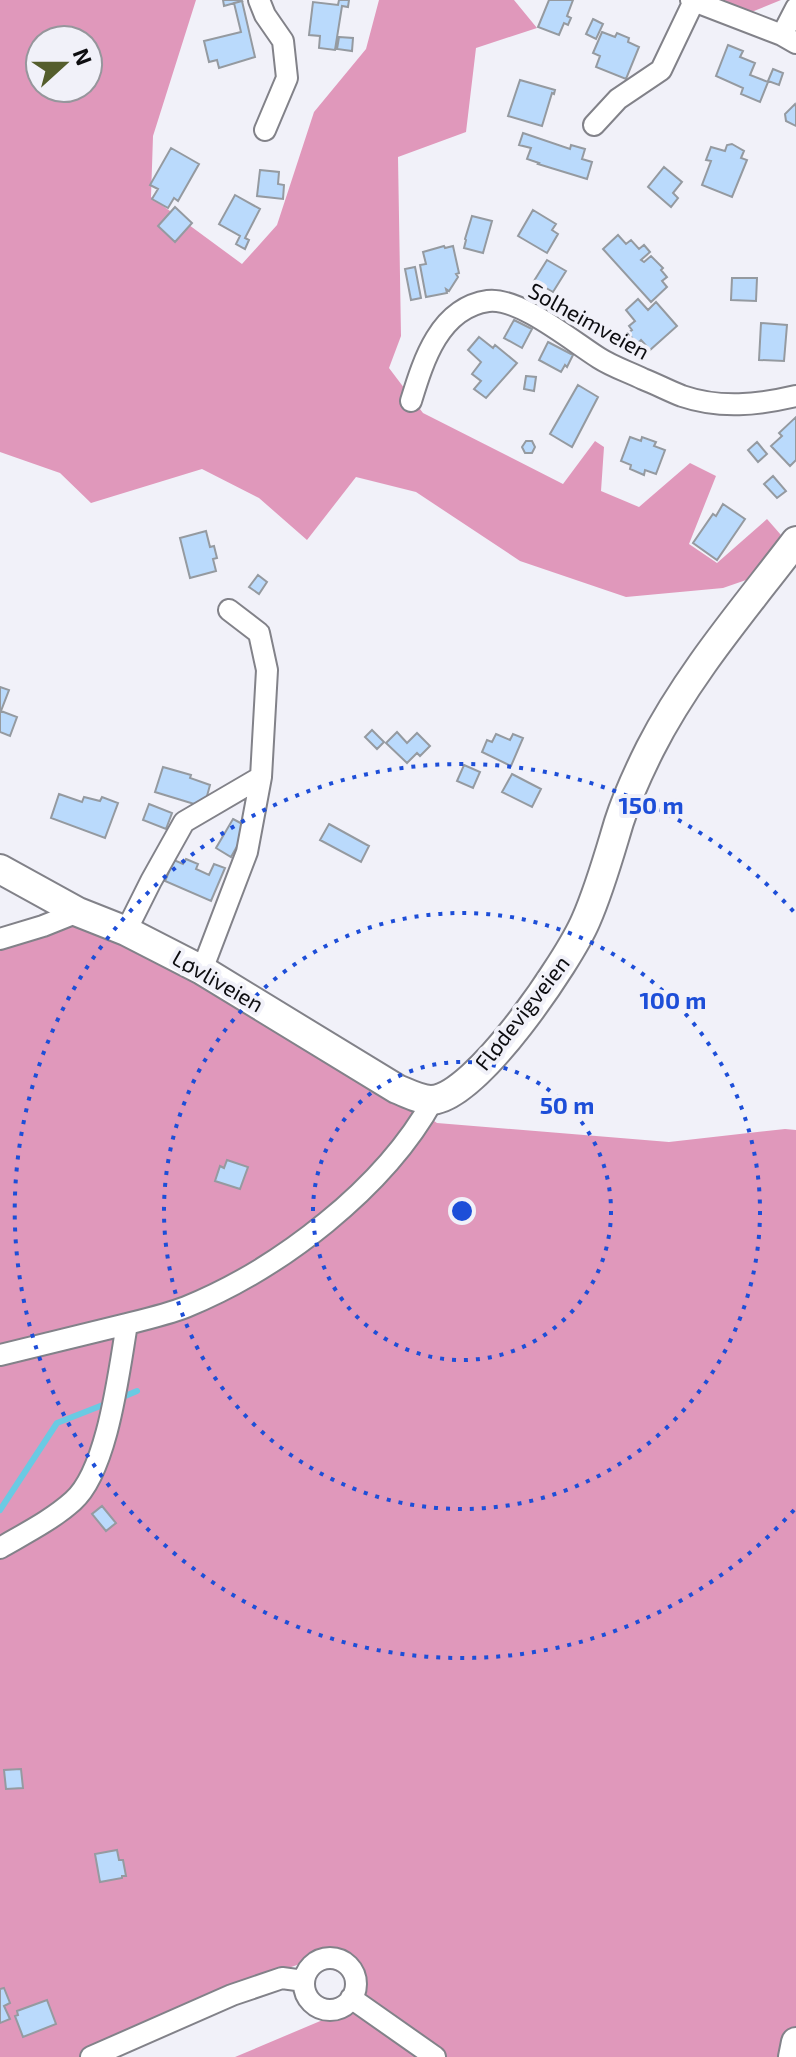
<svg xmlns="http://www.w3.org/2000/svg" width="796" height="2057" font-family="'Exo 2',sans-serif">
<rect width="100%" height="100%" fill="#f1f1f9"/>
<path fill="#e098bb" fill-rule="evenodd" d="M0 0H196L153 136 151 197 242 264 277 225 314 112 366 49 379 0H514L537 28 476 48 466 132 398 157 401 336 389 368 423 413 563 484 595 441 604 447 601 491 639 507 690 463 716 476 689 544 717 563 767 519 781 535 749 579 723 588 626 597 520 561 416 492 356 477 307 540 259 498 202 469 91 503 60 473 0 452ZM40 40H88V88H40Z
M720 0H781L749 13Z
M71 913 342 1058 437 1123 669 1142 785 1129 796 1130V2057H235L344 2011 360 1982 311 1960 201 1999 79 2057H0V944Z"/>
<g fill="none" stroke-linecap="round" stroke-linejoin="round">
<path stroke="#6acae3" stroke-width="6" d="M118 1399 137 1391
M0 1510 57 1423 108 1403"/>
</g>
<path fill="#badafc" stroke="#959aa0" stroke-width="2" d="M223 0H241L242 1 224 6Z
M339 0H349L348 7 342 6 335 50 319 48 320 36 309 35 313 2 338 5Z
M549 0H573L567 16 571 18 568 25 564 23 559 35 538 27Z
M242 1 255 57 219 68 217 60 209 62 204 41 241 32 234 3Z
M593 19 603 24 596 39 586 34Z
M602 32 615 37 617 33 629 38 628 42 639 47 626 79 596 67 600 56 593 53Z
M339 37 353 38 352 51 337 49Z
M728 45 743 51 740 57 755 63 750 75 768 82 760 102 741 94 743 88 716 76Z
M773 69 783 73 779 85 768 81Z
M520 80 555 90 554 94 552 93 542 126 508 116Z
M795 104 796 107V126L786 121 785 114Z
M523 133 570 149 571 145 585 149 582 159 592 162 587 179 538 164 539 163 527 159 531 148 519 145Z
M732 144 744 151 741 158 747 160 732 197 702 185 711 161 706 160 711 147 725 151 727 145Z
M171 148 199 164 178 201 174 198 168 208 152 199 158 189 150 185Z
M664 167 682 182 673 193 678 198 671 207 648 187Z
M260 170 279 172 278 184 284 185 283 199 257 196Z
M235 195 260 209 245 238 249 240 245 249 236 244 240 236 219 224Z
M175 207 192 223 175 242 158 226Z
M533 210 556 224 552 230 558 234 547 253 518 236Z
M472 216 492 221 483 253 464 248 466 240 465 239Z
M618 235 626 244 631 240 639 249 644 245 650 252 641 260 644 262 651 256 663 268 661 270 667 277 662 281 667 287 651 302 603 249Z
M444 246 445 248 453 246 459 273 456 274 458 277 449 291 446 289 447 293 426 297 420 265 426 264 423 252Z
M547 260 566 271 553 292 534 281Z
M415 267 421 298 411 300 405 269Z
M732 278H757L756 301 731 300Z
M638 299 648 310 656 302 677 326 650 350 641 340 637 344 628 333 632 330 629 326 635 321 626 310Z
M514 320 532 329 522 348 504 338Z
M761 323 787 325 784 361 759 360Z
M479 337 493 348 495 345 517 363 486 398 474 389 481 381 472 374 481 362 468 350Z
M548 342 573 355 567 367 565 365 561 372 539 360Z
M526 376 536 377 534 391 524 389Z
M578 385 598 397 572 447 550 434Z
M796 417V460L790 466 771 446 782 436 779 433Z
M630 437 641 441 642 437 656 442 654 446 665 450 656 474 645 470 644 475 630 469 631 465 621 461Z
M526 441H532L535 447 532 453H525L522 447Z
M757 442 767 454 758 462 748 450Z
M773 476 786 491 777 498 764 484Z
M723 504 745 519 717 560 693 543 713 514 716 516Z
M206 531 210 547 214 546 217 558 213 559 216 571 190 578 180 538Z
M258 575 267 582 259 594 249 587Z
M0 687 9 690 1 711 17 717 10 736 0 732Z
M372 730 384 742 377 749 365 737Z
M397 732 407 743 417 733 430 746 420 756 417 753 407 763 386 743Z
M496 734 510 740 513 734 523 738 511 766 482 752 487 740 492 742Z
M464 765 480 772 473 788 457 781Z
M163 767 191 775 190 778 210 785 204 807 155 792Z
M512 774 541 789 532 807 502 792Z
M59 794 82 802 84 797 100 801 102 797 118 803 105 838 51 818Z
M149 804 172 813 166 829 143 820Z
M233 819 248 827 231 857 216 848Z
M329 824 369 846 361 862 320 840Z
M186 859 198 864 196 869 209 875 214 864 225 868 211 901 165 881 174 860 183 864Z
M227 1160 248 1167 240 1189 215 1181 220 1166 224 1168Z
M102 1506 116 1523 106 1531 92 1514Z
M21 1769 23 1788 6 1789 4 1770Z
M117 1850 119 1860H123L126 1876H122V1878L100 1882 95 1854Z
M4 1988 10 2003 4 2006 10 2019 0 2023V1989Z
M47 2000 56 2024 23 2037 15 2016 18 2015 17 2011Z"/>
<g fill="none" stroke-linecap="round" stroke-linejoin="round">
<defs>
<path id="minor" d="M259 0 265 15 283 41 287 78 265 130
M691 0 782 35 796 43
M782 35 796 8
M594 125 618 99 661 70 694 1
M411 401C423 362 439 308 488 301 519 297 572 341 599 358 613 367 629 372 643 379 656 384 669 391 682 396 720 409 758 405 796 396
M126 931 151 881 184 822 261 777
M0 939 43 926 78 912
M202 970 247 852 261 777 267 670 259 633 229 610
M0 1355 127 1324
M0 1548C24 1534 52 1520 73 1501 108 1470 119 1370 127 1324 147 1319 168 1314 186 1307 279 1269 384 1189 433 1100
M304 1984a26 26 0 1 1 52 0a26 26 0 1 1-52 0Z
M351 1998 435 2057
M91 2057 232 1995 282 1978 304 1981"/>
<path id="secondary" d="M0 869 78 912 126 931 202 970 397 1089C407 1093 420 1100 431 1100 476 1099 569 960 586 920 600 888 609 855 619 822 627 797 638 773 650 749 688 674 745 608 796 541
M793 2057 796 2042"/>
</defs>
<use href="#minor" stroke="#828289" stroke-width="24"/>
<use href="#secondary" stroke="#828289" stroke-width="32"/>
<use href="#minor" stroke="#fff" stroke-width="20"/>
<use href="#secondary" stroke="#fff" stroke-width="28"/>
</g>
<g fill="none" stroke="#1d4ed8" stroke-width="4" stroke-dasharray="4 8">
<circle cx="462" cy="1211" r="149"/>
<circle cx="462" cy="1211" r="298"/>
<path d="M794 1510A447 447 0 1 1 794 912"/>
</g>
<g text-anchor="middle" stroke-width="8" stroke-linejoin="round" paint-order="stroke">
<g font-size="22" fill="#0d0d10" stroke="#f1f1f9">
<text transform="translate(589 321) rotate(29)" y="8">Solheimveien</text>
<text transform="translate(218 981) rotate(30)" y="8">Løvliveien</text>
<text transform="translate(522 1013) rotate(-52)" y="8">Flødevigveien</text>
</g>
</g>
<circle cx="462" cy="1211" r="12" fill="#1d4ed8" stroke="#f1f1f9" stroke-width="4"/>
<g font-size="24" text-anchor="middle" font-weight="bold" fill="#1d4ed8" stroke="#f1f1f9" stroke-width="8" stroke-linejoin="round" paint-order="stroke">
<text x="651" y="814">150 m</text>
<text x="673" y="1009">100 m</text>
<text x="567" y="1114">50 m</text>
</g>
<g transform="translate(64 64) rotate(69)"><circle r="38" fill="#f1f1f9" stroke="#96969c" stroke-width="2"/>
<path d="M0-6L14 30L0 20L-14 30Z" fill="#545d2c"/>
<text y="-12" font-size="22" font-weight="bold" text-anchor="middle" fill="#0d0d10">N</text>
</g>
</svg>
